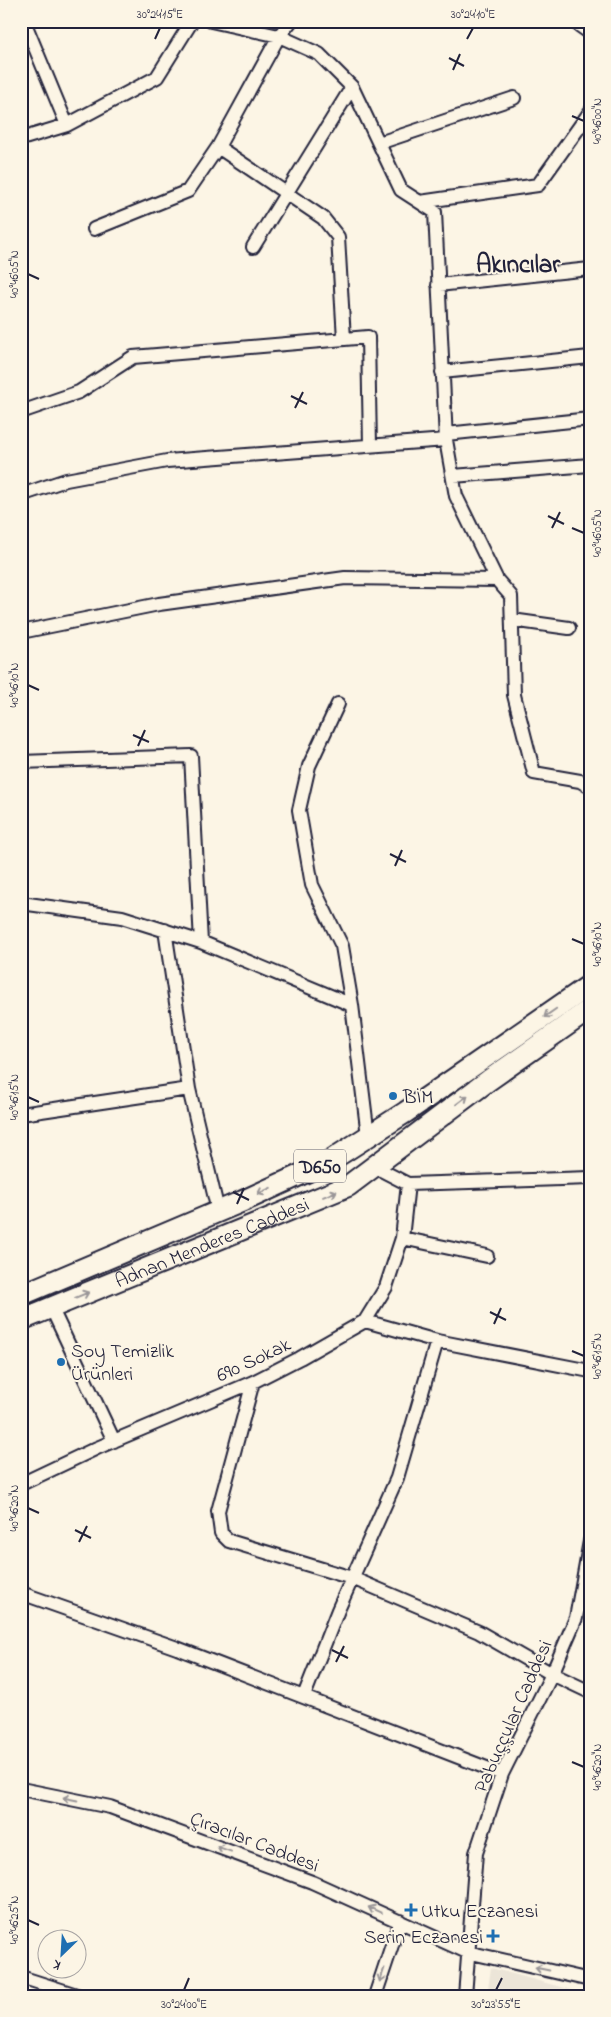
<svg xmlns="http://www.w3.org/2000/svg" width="611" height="2017" font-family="'Indie Flower',sans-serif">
<rect width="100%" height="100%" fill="#fcf5e5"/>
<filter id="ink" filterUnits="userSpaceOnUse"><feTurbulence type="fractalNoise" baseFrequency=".02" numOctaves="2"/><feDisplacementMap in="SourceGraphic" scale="10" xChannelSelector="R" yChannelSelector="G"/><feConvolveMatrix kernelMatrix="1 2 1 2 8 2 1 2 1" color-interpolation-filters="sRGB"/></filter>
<g filter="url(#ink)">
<path fill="#ece5d8" d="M491 1968 590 1995V1996H487Z"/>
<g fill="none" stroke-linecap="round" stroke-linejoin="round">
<defs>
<path id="street" d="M24 21 67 125
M211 21 279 36 319 54 352 87 401 190 435 212 446 440 456 496 497 580 511 596 514 695 534 773 580 781 590 787
M573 21 590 33
M21 139 67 125 157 77 192 21
M379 143 514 98
M218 147 323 218 338 237 344 339
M420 202 538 185 590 112
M94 229 188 191 218 147 279 36 291 21
M253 247 352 87
M438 285 590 269
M442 372 590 357
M21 412 79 392 133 357 368 337 370 446
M446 434 590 419
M453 476 590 465
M21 495 66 480 167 461 446 440
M512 620 569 628
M21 632 159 604 345 578 497 580
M338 704 309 766 299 810 312 885 342 946 352 1005 368 1136
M21 762 191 756 201 942
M21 903 122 917 201 942 352 1005
M165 930 189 1089 218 1211
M21 1114 189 1089
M375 1167 408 1184 590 1178
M402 1238 487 1256
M51 1307 114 1441
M365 1321 437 1341 590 1371
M253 1382 218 1511 221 1533 229 1541 352 1578 479 1632 552 1674 590 1692
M21 1484 97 1448 253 1382 300 1358 365 1321 386 1287 402 1238 408 1184
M21 1593 177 1648 502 1774
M304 1696 338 1610 397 1478 437 1341
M21 1789 110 1807 312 1882 467 1952 590 1980
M21 1977 80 1996
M375 1996 400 1921
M465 1996 476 1853 502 1774 552 1674 576 1618 590 1541"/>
<g id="primary">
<path d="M21 1295 243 1201 328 1162 406 1112 590 985"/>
<path id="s1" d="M21 1320 348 1186 489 1080 590 1009"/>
</g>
</defs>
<use href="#street" stroke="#22223b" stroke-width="16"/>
<use href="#primary" stroke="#22223b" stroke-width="24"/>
<use href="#street" stroke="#fcf5e5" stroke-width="12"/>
<use href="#primary" stroke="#fcf5e5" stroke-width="20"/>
</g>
<defs><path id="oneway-shaft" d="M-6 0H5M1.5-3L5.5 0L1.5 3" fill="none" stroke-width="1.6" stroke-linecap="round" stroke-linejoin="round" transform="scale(1.25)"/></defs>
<g stroke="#9a9698">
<use href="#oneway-shaft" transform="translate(550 1013) rotate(145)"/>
<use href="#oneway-shaft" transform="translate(462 1100) rotate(-37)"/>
<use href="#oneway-shaft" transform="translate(264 1191) rotate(155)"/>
<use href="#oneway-shaft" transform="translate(330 1194) rotate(-22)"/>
<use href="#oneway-shaft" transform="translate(82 1295) rotate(-22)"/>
<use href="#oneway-shaft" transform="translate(70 1799) rotate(-168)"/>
<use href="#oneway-shaft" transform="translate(224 1849) rotate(-160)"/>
<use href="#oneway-shaft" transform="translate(375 1910) rotate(-156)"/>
<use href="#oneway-shaft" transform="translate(542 1969) rotate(-168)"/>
<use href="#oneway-shaft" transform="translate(382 1975) rotate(109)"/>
</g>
</g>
<path fill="none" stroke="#22223b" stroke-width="2" d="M155 39 160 28M467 39 473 28M449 58 464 66M453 70 460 54M572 116 584 121M28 274 39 279M291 396 307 404M295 408 303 392M548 516 564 524M552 528 560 512M572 528 584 533M28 685 39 690M133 735 149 742M138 746 145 730M390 854 406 862M395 866 402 850M572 939 584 944M28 1097 39 1102M233 1192 249 1200M237 1204 244 1188M490 1312 506 1320M494 1324 501 1308M572 1351 584 1356M28 1508 39 1513M75 1530 91 1538M79 1542 87 1526M332 1650 348 1658M336 1662 344 1646M572 1762 584 1767M28 1920 39 1925M184 1990 189 1978M496 1990 502 1978"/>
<g fill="#1f6fb2" stroke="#fcf5e5" stroke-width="2">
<circle cx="393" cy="1096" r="5"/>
<circle cx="61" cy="1362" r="5"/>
<path d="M408.5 1902.5h5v5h5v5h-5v5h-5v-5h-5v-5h5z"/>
<path d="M490.5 1928.5h5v5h5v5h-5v5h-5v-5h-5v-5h5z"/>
</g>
<g text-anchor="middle" stroke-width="4" stroke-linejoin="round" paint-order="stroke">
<rect fill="#fcf5e5" stroke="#63616e" stroke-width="1" x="294" y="1149.5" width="52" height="33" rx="4"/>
<g font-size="19" font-weight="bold" fill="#22223b">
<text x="320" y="1173">D650</text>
</g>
<g font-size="20" fill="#22223b" stroke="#fcf5e5" text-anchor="start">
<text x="403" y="1103">BİM</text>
<text x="71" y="1357">Soy Temizlik<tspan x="71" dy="23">Ürünleri</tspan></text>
<text x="421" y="1917">Utku Eczanesi</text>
<text x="483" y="1943" text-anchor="end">Serin Eczanesi</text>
</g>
<g font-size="20" fill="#22223b" stroke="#fcf5e5">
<text dy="7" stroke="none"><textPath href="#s1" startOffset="206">Adnan Menderes Caddesi</textPath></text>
<text transform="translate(253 1359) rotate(-25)" y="7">690 Sokak</text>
<text transform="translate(512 1716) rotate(-66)" y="7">Pabuççular Caddesi</text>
<text transform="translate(255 1841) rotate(21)" y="7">Çıracılar Caddesi</text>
</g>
<g font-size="25" font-weight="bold" fill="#22223b" stroke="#fcf5e5">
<text x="518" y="272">Akıncılar</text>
</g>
</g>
<rect width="611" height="2017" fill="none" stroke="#fcf5e5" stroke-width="55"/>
<g transform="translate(62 1954) rotate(205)"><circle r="24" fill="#fcf5e5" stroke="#a5a1a1"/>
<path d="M0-4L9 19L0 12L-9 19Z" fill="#1f6fb2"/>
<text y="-8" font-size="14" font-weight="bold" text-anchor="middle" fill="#22223b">K</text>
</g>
<rect x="28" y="28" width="556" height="1962" fill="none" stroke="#22223b" stroke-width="2"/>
<g font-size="12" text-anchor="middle" fill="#22223b">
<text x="160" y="18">30°24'15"E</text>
<text x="473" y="18">30°24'10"E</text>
<text transform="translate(597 121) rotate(-90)" y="4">40°46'00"N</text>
<text transform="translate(14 274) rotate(-90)" y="4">40°46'05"N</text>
<text transform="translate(597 533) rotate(-90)" y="4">40°46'05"N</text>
<text transform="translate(14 685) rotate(-90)" y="4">40°46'10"N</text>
<text transform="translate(597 944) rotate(-90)" y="4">40°46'10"N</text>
<text transform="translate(14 1097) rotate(-90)" y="4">40°46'15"N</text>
<text transform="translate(597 1356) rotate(-90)" y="4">40°46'15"N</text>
<text transform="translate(14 1508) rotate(-90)" y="4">40°46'20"N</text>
<text transform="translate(597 1767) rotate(-90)" y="4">40°46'20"N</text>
<text transform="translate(14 1920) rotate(-90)" y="4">40°46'25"N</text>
<text x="184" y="2008">30°24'00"E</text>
<text x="496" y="2008">30°23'55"E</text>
</g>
</svg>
